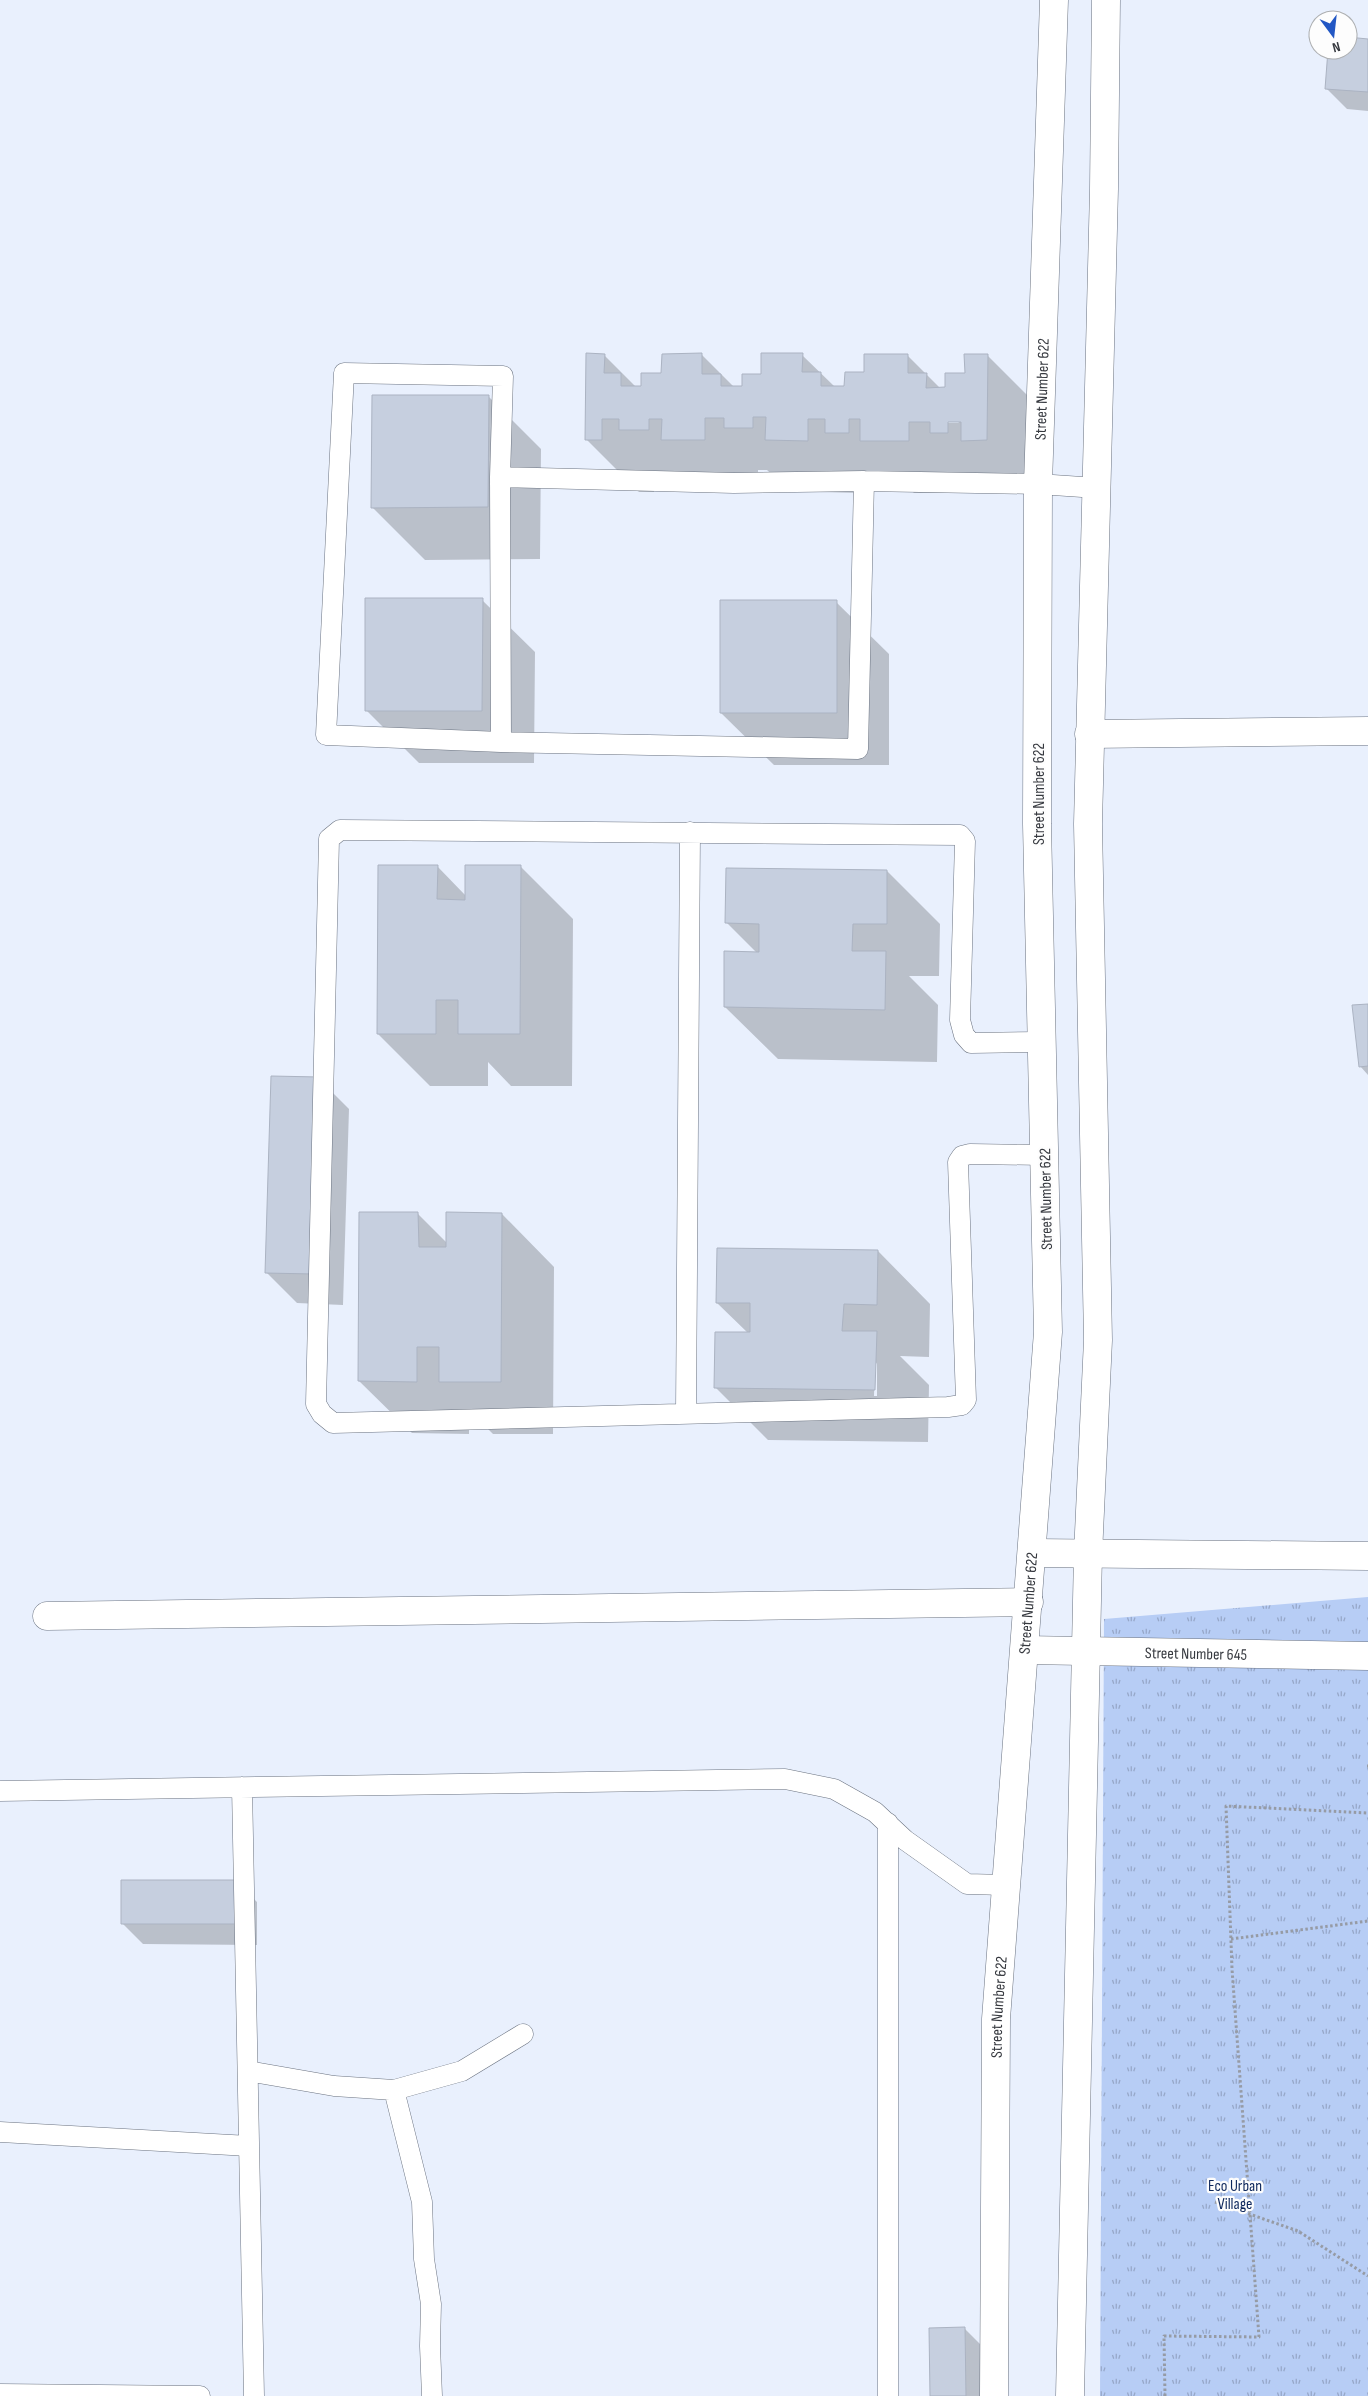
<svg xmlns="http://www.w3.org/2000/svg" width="1368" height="2396" font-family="'Sofia Sans Condensed',sans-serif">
<defs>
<pattern id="park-tufts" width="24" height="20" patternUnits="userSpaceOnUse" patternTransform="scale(1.25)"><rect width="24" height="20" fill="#b7cdf5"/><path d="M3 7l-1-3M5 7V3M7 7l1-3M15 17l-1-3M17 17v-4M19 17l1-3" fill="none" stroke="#96a7c8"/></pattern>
</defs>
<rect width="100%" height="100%" fill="#e9f0fd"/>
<path fill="url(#park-tufts)" d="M1368 1597V2396H1100L1104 1619Z"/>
<path fill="#0003" fill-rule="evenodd" d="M1348 39 1368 40V111L1347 109 1326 88 1330 50H1348Z
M701 354 735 388H743L802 355 835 387H845L865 373 907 355 941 389 946 388 966 374 987 355 1040 408 1039 493 961 474V493H914L901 480 879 485 865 471H860V493L819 492 807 480H778L767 470H758V492L715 493 701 479 673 483 661 471H654V492H639L587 440 604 355 636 387H642ZM957 420 959 423H942Z
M488 396 541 449 540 559 425 560 372 507Z
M482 600 535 652 534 763H419L366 710Z
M836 602 889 654V765H774L721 713Z
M437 866 466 896 520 866 573 919 572 1086H511L488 1062V1086H430L378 1034Z
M887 871 940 924 939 976H909L938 1005 937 1062 778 1059 725 1007 757 953 726 922Z
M1368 1005V1075L1360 1066Z
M318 1078 349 1109 343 1305 297 1303 267 1273Z
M418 1214 447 1243 502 1214 554 1267 553 1434H493L469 1410V1434L412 1433 359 1381Z
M878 1251 930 1304 929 1357 900 1356 929 1385 928 1442 768 1440 715 1387 748 1333 717 1303ZM875 1361 877 1364V1396H874Z
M236 1881 257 1902V1945L143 1944 122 1923Z
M964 2328 985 2349 986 2396H931Z"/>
<path fill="#c6cfdf" stroke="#abb3c2" d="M1348 37 1368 39V92L1325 89 1328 50H1348Z
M586 353 605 354 604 373H621V386H641V373H661L662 354 702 353V374H721V386H742V374H761V353H803L802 372H821V386H844L845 372H864V354H908V373H927L926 388 945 387V373H965L964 354H988L987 440 961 441V422H948V433H930V422H909V441H860V419H849V433H825V419H808V441L765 440 766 417H753V428H724V418H705V440H661L662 419H649V430H619V419H602V440H585Z
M372 395H489L488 507 371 508Z
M365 598H483L482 711H365Z
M720 600H837V713H720Z
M378 865H438L437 899 465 900V865H521L520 1034H458V1000H436V1034H377Z
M726 868 887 870V924H853L852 951H886L885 1010 724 1007V951L759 952V924L725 923Z
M1368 1004V1066L1359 1067 1352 1005Z
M271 1076 319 1077 313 1274 265 1273Z
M359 1212H418L419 1247H446V1212L502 1213 501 1382H439V1347H417V1382L358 1381Z
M717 1248 878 1250 877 1305 844 1304 842 1331H877L875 1390 714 1388 715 1332H750V1303H716Z
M121 1880H237L236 1924H121Z
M965 2327 966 2396H930L929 2328Z"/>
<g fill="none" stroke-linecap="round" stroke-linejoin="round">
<defs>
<path id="service" d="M500 477 503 376 344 373 326 735 501 742
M864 481 858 749 501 742 500 477 734 483 864 481 1038 484 1097 488
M1042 1042 971 1043 964 1035 960 1020 965 841 960 835 340 830 329 839 316 1404 322 1414 333 1423 948 1407 962 1405 966 1400 958 1162 962 1156 970 1154 1044 1155
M686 1414 690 832
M242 1787 254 2396
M0 1791 785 1779 834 1789 875 1812 905 1840 967 1884 1006 1885
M888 1823V2396
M248 2071 334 2086 394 2090 462 2071 523 2034
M394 2090 422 2202 424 2259 431 2304 430 2346 432 2396
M0 2132 249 2146
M0 2394 200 2396"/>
<path id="minor" d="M1089 734 1368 731
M47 1616 1029 1602"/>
<g id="tertiary">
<path d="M1033 1553 1368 1556"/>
<path id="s1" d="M1025 1650 1368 1656"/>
<path id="s2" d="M994 2396 996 2019 1048 1332 1037 824 1038 484 1054 0"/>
<path d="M1070 2396 1088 1554 1098 1340 1088 824 1104 189 1106 0"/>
</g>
</defs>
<use href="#service" stroke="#6b7381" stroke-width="21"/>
<use href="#minor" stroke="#6b7381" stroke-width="29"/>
<use href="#tertiary" stroke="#6b7381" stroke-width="29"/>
<path stroke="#969ba5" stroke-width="3" stroke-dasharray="2.5 2.5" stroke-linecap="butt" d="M1367 1766H1368
M1231 1939 1368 1921
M1215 2202 1298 2231 1368 2276
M1165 2396 1164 2336 1259 2337 1232 1969 1226 1806 1368 1813"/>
<use href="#service" stroke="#fff" stroke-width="20"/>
<use href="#minor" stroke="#fff" stroke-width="28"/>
<use href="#tertiary" stroke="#fff" stroke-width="28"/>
</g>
<g text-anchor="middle" stroke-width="4.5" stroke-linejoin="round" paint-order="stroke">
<g font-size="16" fill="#36393f" stroke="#fdfdfd">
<text dy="6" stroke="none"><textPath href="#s2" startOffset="2009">Street Number 622</textPath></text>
<text transform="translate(1038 794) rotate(-90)" y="6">Street Number 622</text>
<text transform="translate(1045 1199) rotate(-91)" y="6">Street Number 622</text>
<text dy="6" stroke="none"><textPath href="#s2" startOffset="794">Street Number 622</textPath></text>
<text dy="6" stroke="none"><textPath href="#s1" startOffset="171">Street Number 645</textPath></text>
<text dy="6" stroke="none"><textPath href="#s2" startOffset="389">Street Number 622</textPath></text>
</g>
<g font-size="16" fill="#0d275c" stroke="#fdfdfd">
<text x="1235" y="2191">Eco Urban<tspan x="1235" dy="18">Village</tspan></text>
</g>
</g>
<g transform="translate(1333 35) rotate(165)"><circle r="24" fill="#fdfdfd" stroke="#adafb1"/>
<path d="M0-4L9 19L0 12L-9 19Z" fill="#2257c4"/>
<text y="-8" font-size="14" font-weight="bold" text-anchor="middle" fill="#36393f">N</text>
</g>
</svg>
